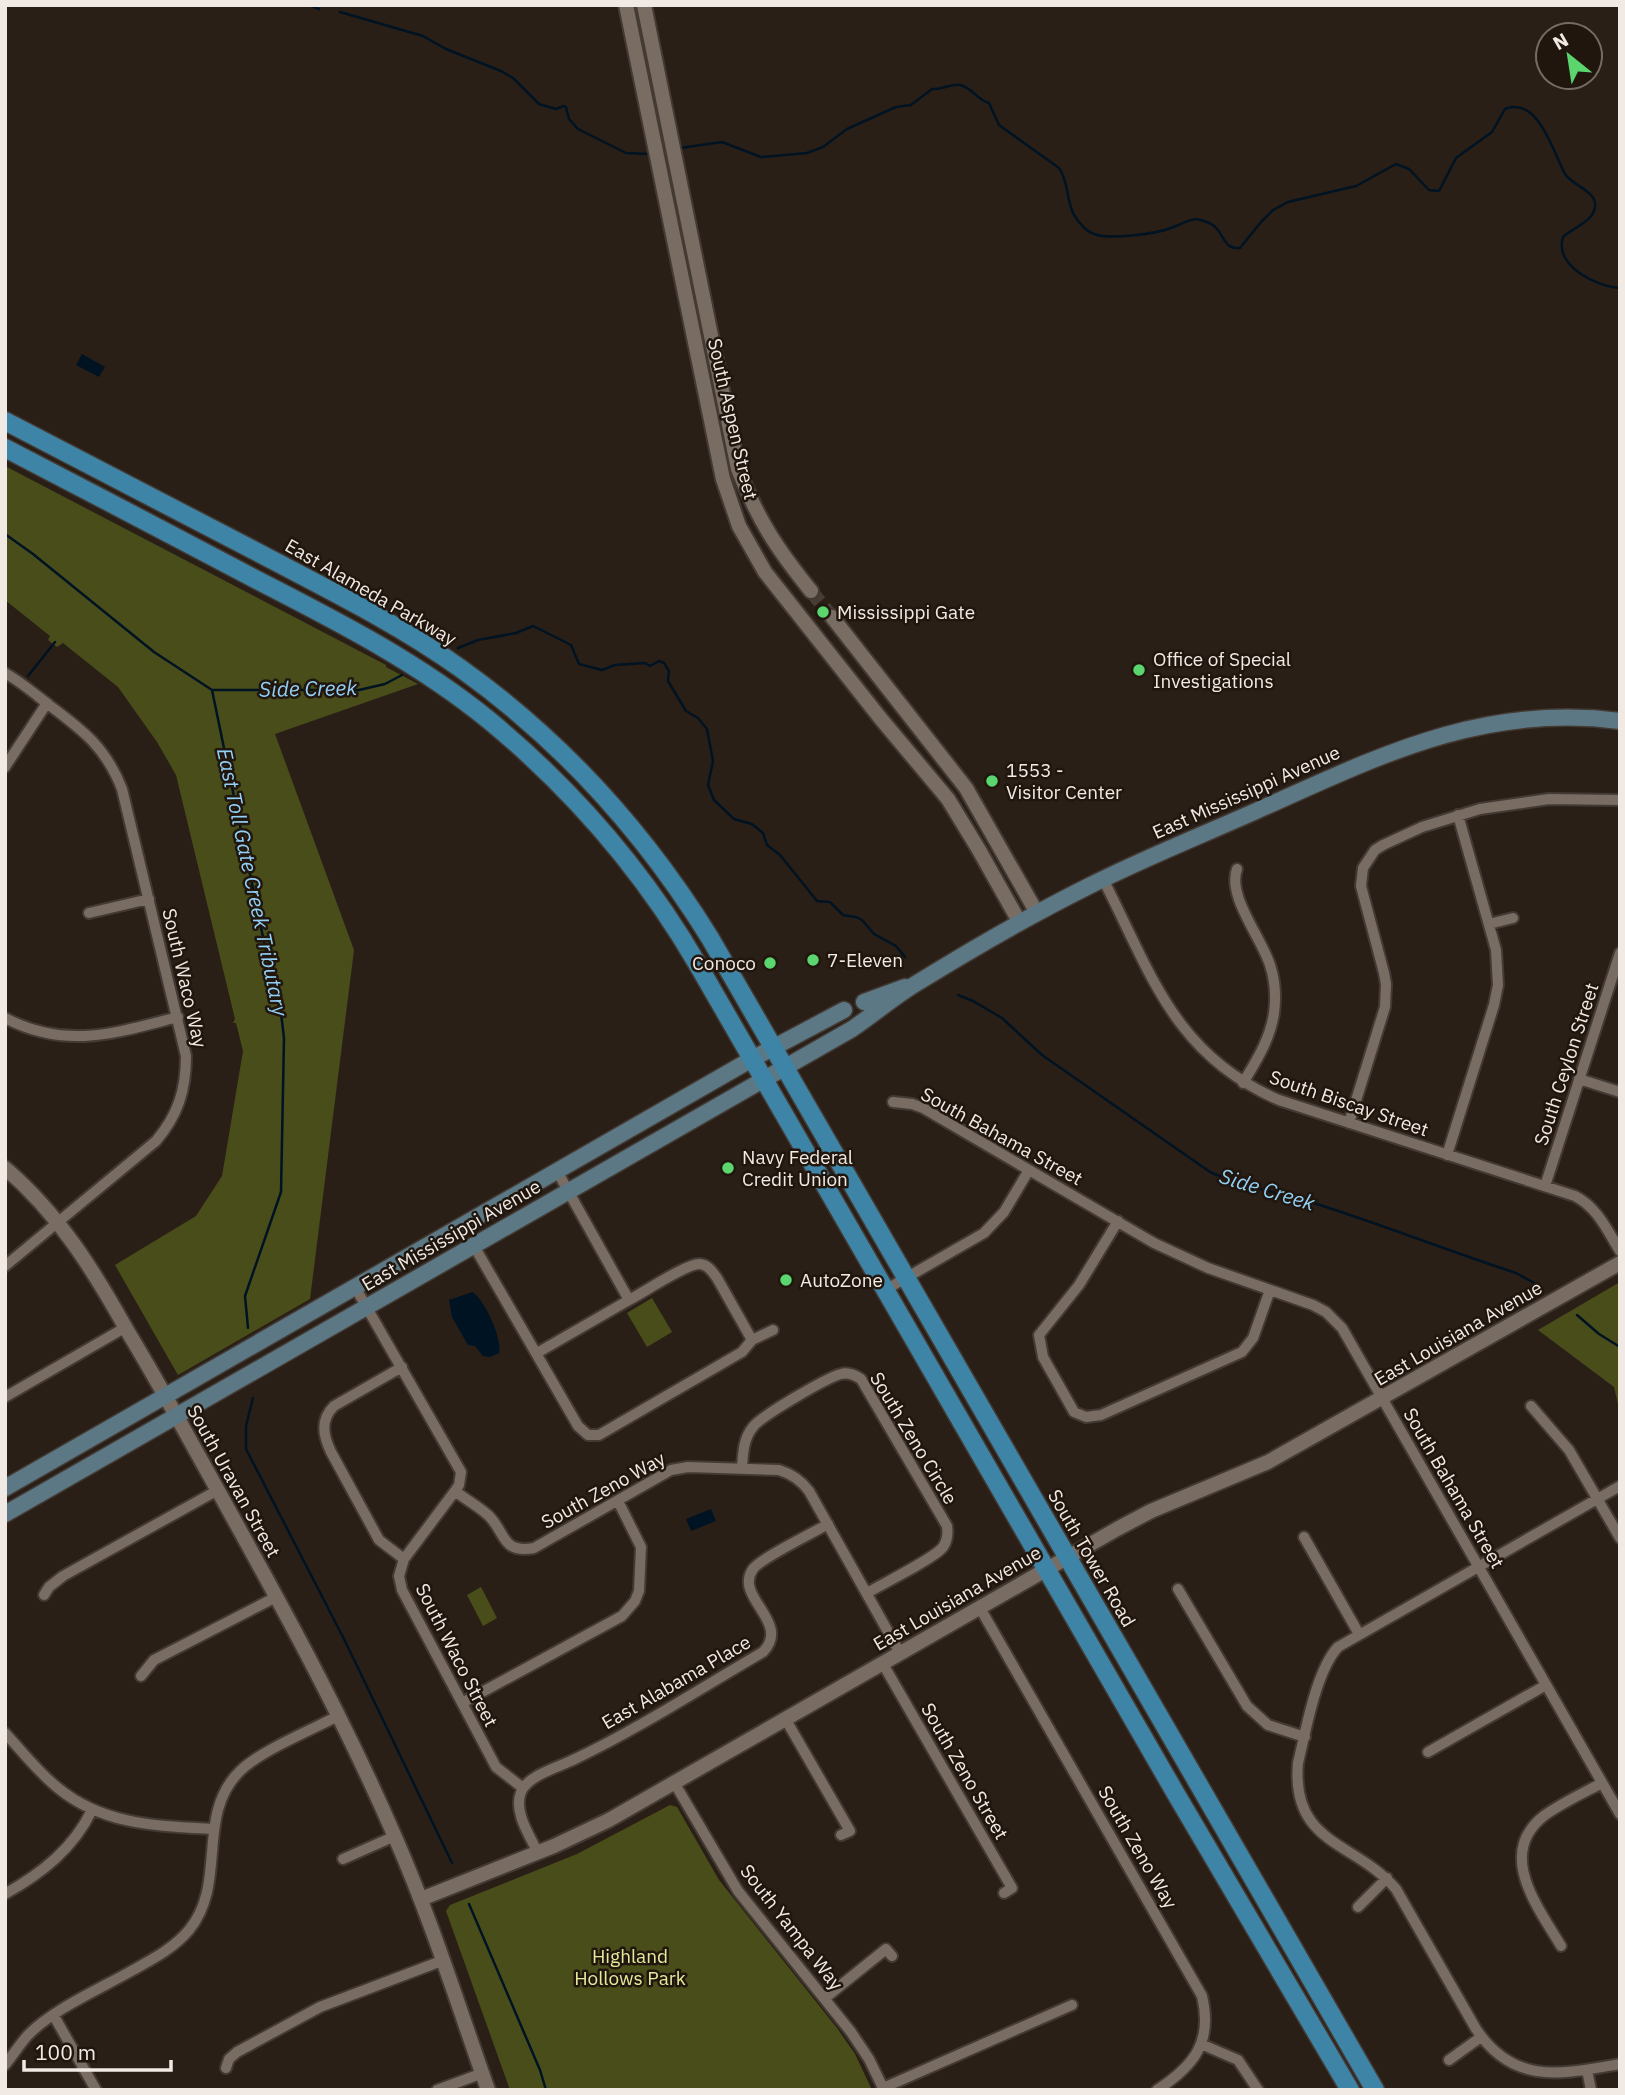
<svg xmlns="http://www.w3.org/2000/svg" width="1625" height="2095" font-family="'IBM Plex Sans',sans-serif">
<rect width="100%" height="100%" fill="#2a1f17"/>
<path fill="#494d1a" d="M5 466 386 665V667L418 684 275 734 354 950 310 1299 178 1375 115 1265 196 1216 222 1176 243 1051 236 1023H233L235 1019 176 775 157 742 118 687 63 643 57 647 48 640 50 636 5 600Z
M1620 1282V1408H1619L1614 1387 1538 1330Z
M652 1298 672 1332 647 1347 627 1313Z
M481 1587 497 1618 483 1626 467 1595Z
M670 1805 677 1807 719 1880 837 2028 855 2054 872 2090H510L446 1911 450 1905 577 1854Z"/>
<path fill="#001322" d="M82 354 105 367 99 377 76 365Z
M472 1292C484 1298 503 1340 499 1353L490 1357 483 1356 475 1346 468 1345 452 1317 449 1300Z
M711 1509 716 1521 691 1531 686 1519Z"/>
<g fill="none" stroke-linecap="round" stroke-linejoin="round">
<path stroke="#001322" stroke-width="2.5" d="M309 5 319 9
M340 12 423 36 446 49 501 71 513 78 539 104 556 109 564 106 566 107 569 119 578 129 626 153 649 154
M680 148 722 142 761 157 807 153 823 147 847 129 896 107 911 105 932 89C942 90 952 83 960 85 973 88 978 101 989 103L999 125 1059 168C1069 182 1066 200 1074 215 1079 223 1085 231 1094 234 1109 240 1155 234 1171 228 1180 225 1187 220 1196 219 1202 220 1209 222 1214 226 1224 234 1224 250 1240 248L1261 222 1273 210 1288 202 1356 186 1396 164 1409 169 1429 190 1439 191 1456 158 1492 132 1505 109C1538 95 1554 154 1565 174 1572 185 1593 190 1595 203 1597 221 1573 227 1563 237 1554 266 1597 287 1620 288
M5 534 33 554 154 652 212 690 264 942 281 1013 284 1038 281 1192 245 1296 248 1328
M458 648 478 640 516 633 533 626 571 645 579 664 602 670 615 665 645 663 650 666 659 661 664 663 669 671 668 681 686 711 698 718 707 729 713 761 708 785 714 800 734 819 752 824 763 833 767 845 780 855 817 901 830 902 843 915 856 917 862 920 874 934 896 946 905 957
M28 676 55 642
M212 690H359L385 684 402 675
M958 995 973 1001 1002 1018 1042 1055 1210 1172C1246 1188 1286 1194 1323 1206 1388 1227 1452 1252 1516 1273L1536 1284
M1577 1315 1599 1334 1620 1347
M253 1398 246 1426V1449L344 1639 452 1863
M469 1904 540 2070 546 2090"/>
<path stroke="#483d36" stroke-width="14" stroke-dasharray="14 7" stroke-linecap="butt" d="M811 591 832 617"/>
<defs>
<path id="minor" d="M5 673C21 682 35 694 49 705 84 731 106 748 122 789L186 1056C186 1090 178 1115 156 1141L5 1266
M5 767 47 703
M1237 869C1227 896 1261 937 1270 965 1275 980 1276 998 1274 1013 1270 1040 1256 1061 1243 1083
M1103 879C1151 973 1174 1055 1279 1100L1575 1196C1598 1208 1607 1230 1620 1251
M89 913 149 899
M1489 924 1513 918
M5 1018C67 1050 115 1033 178 1017
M1579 1079 1620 1092
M893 1102 912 1104 923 1108 1154 1243 1208 1268 1313 1305 1326 1312 1342 1328 1620 1814
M1349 1123 1385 1007 1386 984 1384 973 1361 886 1363 868 1375 850 1383 845 1422 827 1480 809 1549 799 1620 800
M1447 1155 1494 1005 1498 985 1496 950 1458 815
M557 1171 629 1300C643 1293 687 1263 700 1264 708 1265 712 1271 717 1278L752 1340 773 1330
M1545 1186 1620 953
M1118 1221 1079 1285 1039 1335 1043 1357 1074 1412 1086 1417 1101 1415 1242 1352 1253 1338 1270 1290
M474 1246 578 1426 588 1435H599L742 1352 752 1340
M355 1287 461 1472 459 1485 455 1491 404 1559 399 1576 402 1590 496 1767 523 1788
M885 1290 984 1233 1004 1212 1029 1170
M537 1353 629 1300
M402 1367 334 1406C320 1420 323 1435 331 1452L379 1540 404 1559
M5 1397 126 1327
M1531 1406 1569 1450 1620 1538
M742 1468C743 1454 743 1439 753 1427 761 1416 826 1378 841 1374 848 1372 855 1375 861 1379L947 1526C948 1533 948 1540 943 1547 935 1558 882 1584 867 1593
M1620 1486 1338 1647C1316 1671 1306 1730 1298 1763 1291 1845 1355 1841 1396 1889L1476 2029C1514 2086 1562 2074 1620 2064
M455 1491C465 1499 478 1506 488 1515 506 1532 501 1554 534 1548L671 1470 688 1467 779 1470C792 1474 801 1480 809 1491L900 1653
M1304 1537 1359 1634
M1178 1589 1247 1706 1268 1725 1305 1737
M44 1595 49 1587 63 1576 218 1490
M980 1608 1202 1996C1213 2042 1194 2066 1157 2090
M883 1664 1012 1888 1004 1893
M141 1676 154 1660 276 1597
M462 1703 622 1616 635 1601 639 1591 641 1547 618 1501
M786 1720 850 1831 841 1835
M5 1733C22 1751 38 1772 58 1788 103 1825 157 1826 213 1829
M1428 1752 1546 1685
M675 1784 738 1891 851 2032 869 2059 884 2090
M538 1853C530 1836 513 1812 521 1792 528 1775 559 1767 575 1759 640 1728 701 1688 763 1652 792 1622 733 1597 753 1569 761 1558 813 1533 828 1524
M343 1859 395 1836
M5 1894C42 1873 73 1849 92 1810
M1358 1907 1387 1878
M1561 1946C1538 1907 1495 1853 1545 1815 1562 1803 1583 1793 1602 1783
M825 1998 886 1949 892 1956
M54 2016 96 2090
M1201 2044 1238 2060 1258 2090
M1449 2060 1481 2037
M5 2065C13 2055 20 2044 28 2035 55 2008 100 1989 133 1970 153 1959 174 1948 189 1930 228 1883 195 1815 240 1771 260 1751 311 1730 338 1716
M226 2068 229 2059 237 2052 320 2007 444 1960
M1587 2070 1591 2090
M883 2088 1072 2005
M437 2090 483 2073"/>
<path id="tertiary" d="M626 5 723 479 739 526 765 572 881 719 948 799 979 850 1020 923
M644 5 738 469C758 520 777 549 811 591
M832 617 966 788 1037 913
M5 1168C59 1214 94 1271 128 1332 148 1365 167 1399 186 1433 259 1565 335 1698 395 1837 431 1919 458 2005 488 2090
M421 1899 554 1846 609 1820 1117 1529 1151 1511 1268 1462 1620 1263"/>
<path id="secondary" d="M864 1002 905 987
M5 1488 752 1059 844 1010
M5 1514 852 1029C874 1014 894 997 917 983 972 949 1029 916 1087 887 1142 859 1200 836 1256 811 1377 757 1482 703 1620 721"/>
<path id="primary" d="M5 421C90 465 174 509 259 553 327 589 397 623 460 668 561 740 645 833 710 938L1375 2090
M5 448C90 492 174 536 259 581 339 622 419 663 490 721 573 790 644 872 698 965L1176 1794 1350 2090"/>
</defs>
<use href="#minor" stroke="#433a34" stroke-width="14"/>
<use href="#tertiary" stroke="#433a34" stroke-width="18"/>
<use href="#secondary" stroke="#433a34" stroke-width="19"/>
<use href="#primary" stroke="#433a34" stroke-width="21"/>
<use href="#minor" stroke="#796c62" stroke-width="10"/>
<use href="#tertiary" stroke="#796c62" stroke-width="14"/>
<use href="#secondary" stroke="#5b7884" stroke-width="16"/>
<use href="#primary" stroke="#3e84a6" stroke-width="18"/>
</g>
<g fill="#5bd56e" stroke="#20160e" stroke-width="2.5">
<circle cx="823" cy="612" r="7"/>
<circle cx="1139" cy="670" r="7"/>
<circle cx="992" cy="781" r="7"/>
<circle cx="813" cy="960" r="7"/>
<circle cx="770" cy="963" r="7"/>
<circle cx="728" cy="1168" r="7"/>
<circle cx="786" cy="1280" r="7"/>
</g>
<g text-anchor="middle" stroke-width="5" stroke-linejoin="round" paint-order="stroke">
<g font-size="19" fill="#f1eae4" stroke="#20160e">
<text transform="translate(733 419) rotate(77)" y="7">South Aspen Street</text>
<text transform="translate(371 592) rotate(30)" y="7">East Alameda Parkway</text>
<text transform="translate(1246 792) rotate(-24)" y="7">East Mississippi Avenue</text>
<text transform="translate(185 978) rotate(77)" y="7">South Waco Way</text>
<text transform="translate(1566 1064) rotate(-72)" y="7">South Ceylon Street</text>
<text transform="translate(1349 1103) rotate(19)" y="7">South Biscay Street</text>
<text transform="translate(1002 1136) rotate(29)" y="7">South Bahama Street</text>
<text transform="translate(451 1235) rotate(-30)" y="7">East Mississippi Avenue</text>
<text transform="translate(1458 1333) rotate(-30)" y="7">East Louisiana Avenue</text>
<text transform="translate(914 1438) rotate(59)" y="7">South Zeno Circle</text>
<text transform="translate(234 1481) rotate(61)" y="7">South Uravan Street</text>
<text transform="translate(1454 1488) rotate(60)" y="7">South Bahama Street</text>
<text transform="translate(603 1490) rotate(-29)" y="7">South Zeno Way</text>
<text transform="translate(1092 1558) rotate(60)" y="7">South Tower Road</text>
<text transform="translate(957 1598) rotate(-30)" y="7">East Louisiana Avenue</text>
<text transform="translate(457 1655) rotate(63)" y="7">South Waco Street</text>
<text transform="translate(676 1682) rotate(-30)" y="7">East Alabama Place</text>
<text transform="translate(965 1771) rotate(60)" y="7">South Zeno Street</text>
<text transform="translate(1138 1847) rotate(60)" y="7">South Zeno Way</text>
<text transform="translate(792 1927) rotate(52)" y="7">South Yampa Way</text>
</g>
<g font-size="19" fill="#f1eae4" stroke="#20160e" text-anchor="start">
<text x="837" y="619">Mississippi Gate</text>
<text x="1153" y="666">Office of Special<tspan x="1153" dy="22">Investigations</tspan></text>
<text x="1006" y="777">1553 -<tspan x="1006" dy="22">Visitor Center</tspan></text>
<text x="827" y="967">7-Eleven</text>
<text x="756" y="970" text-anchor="end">Conoco</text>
<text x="742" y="1164">Navy Federal<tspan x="742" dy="22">Credit Union</tspan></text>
<text x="800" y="1287">AutoZone</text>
</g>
<g font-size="19" fill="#e3ea9a" stroke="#20160e">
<text x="630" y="1963">Highland<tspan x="630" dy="22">Hollows Park</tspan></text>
</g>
<g font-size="21" font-style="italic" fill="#93d0f6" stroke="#20160e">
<text transform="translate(308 689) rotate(-1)" y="7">Side Creek</text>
<text transform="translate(252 882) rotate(78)" y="7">East Toll Gate Creek Tributary</text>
<text transform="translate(1267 1190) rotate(17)" y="7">Side Creek</text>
</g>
</g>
<rect width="1625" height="2095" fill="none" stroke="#f1eae4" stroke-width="14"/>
<g transform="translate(1569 56) rotate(330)"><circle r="33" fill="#20160e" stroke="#746b64" stroke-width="2"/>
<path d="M0-5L12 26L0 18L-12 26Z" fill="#5bd56e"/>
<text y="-10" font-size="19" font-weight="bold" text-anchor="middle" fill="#f1eae4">N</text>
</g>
<path d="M24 2060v10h147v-10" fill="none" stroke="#f1eae4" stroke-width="3.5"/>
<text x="35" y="2060" font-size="21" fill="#f1eae4" stroke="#20160e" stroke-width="5" paint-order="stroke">100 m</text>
</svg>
